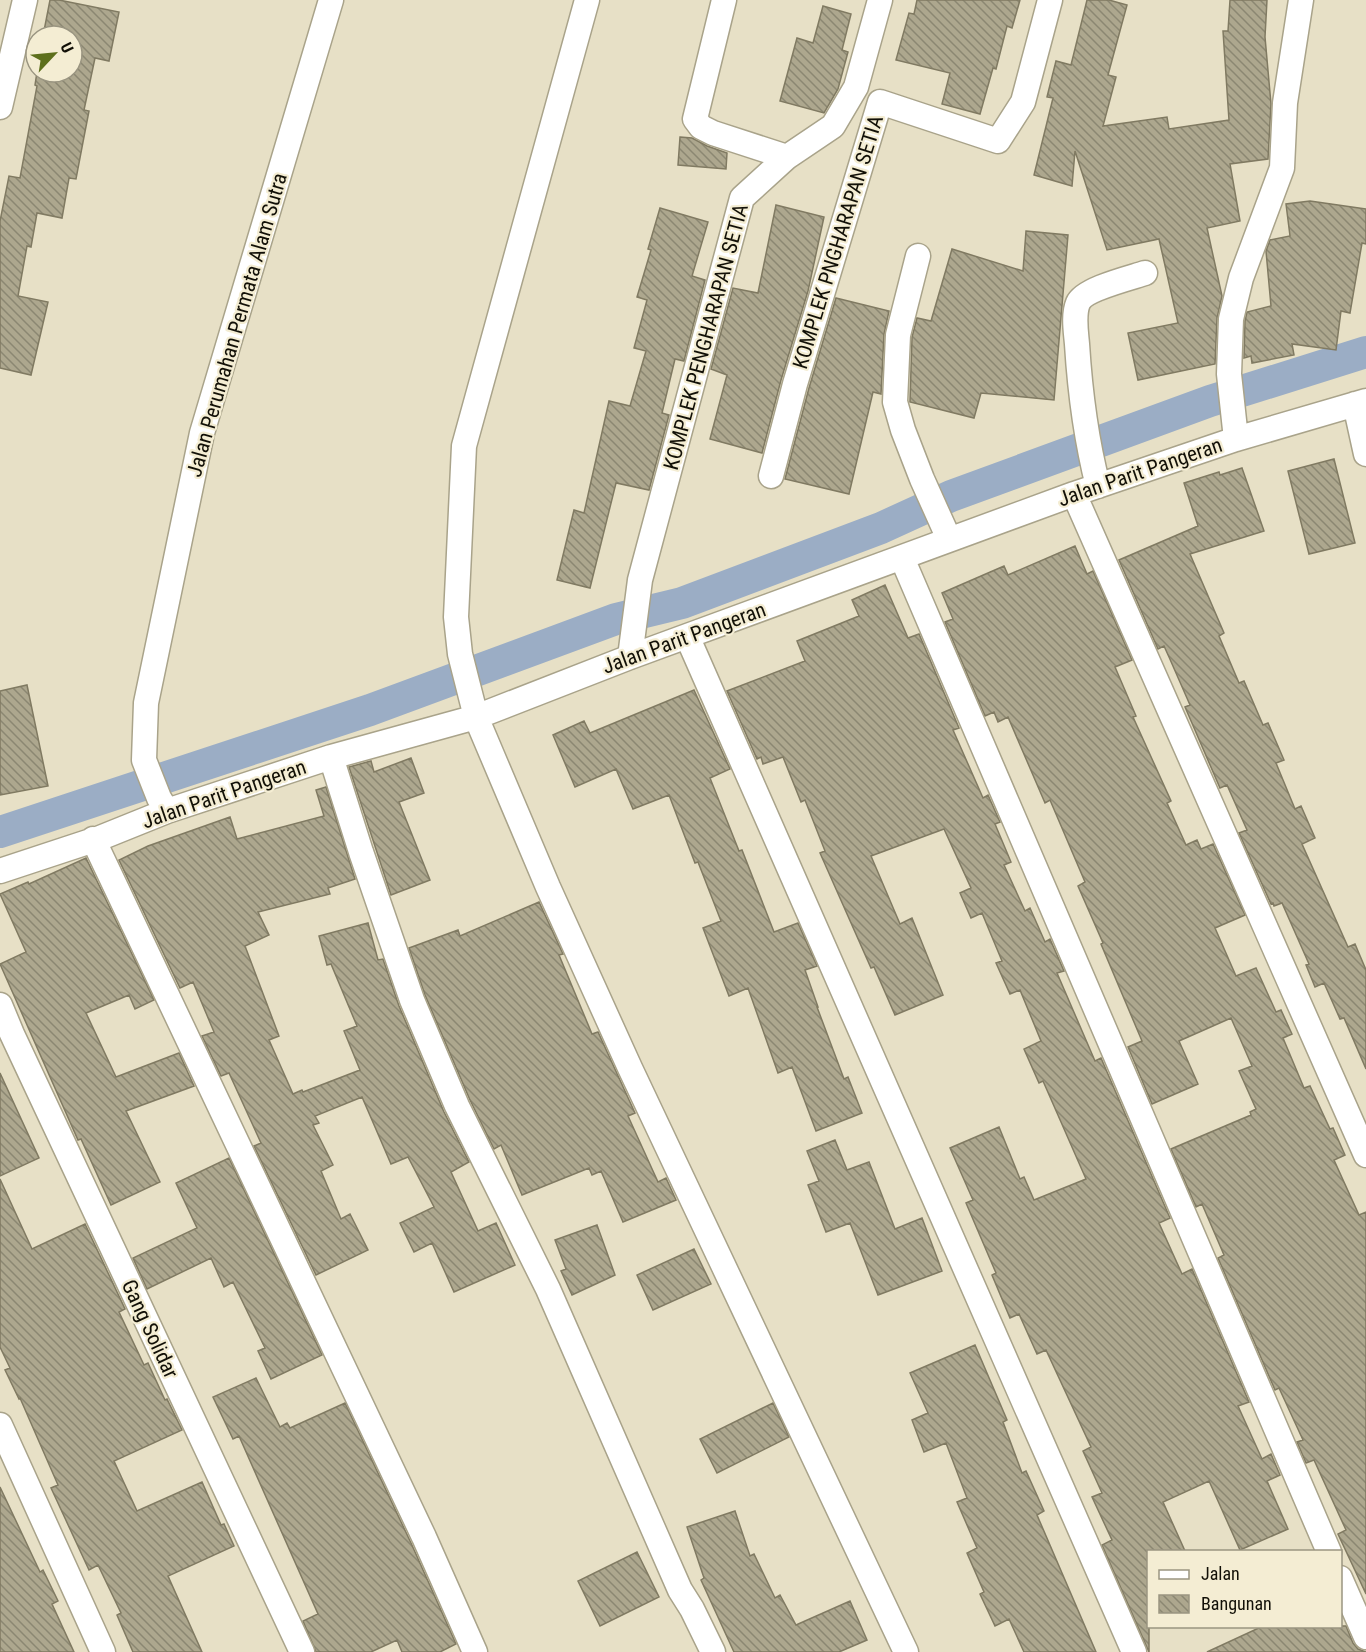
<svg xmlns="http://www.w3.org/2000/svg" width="1366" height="1652" font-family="'Roboto Condensed',sans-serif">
<defs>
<pattern id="building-back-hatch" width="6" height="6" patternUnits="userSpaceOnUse" patternTransform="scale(1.5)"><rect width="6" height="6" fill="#ada78e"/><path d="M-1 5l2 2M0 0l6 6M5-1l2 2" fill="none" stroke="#8b8772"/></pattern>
</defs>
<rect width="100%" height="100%" fill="#e7e0c6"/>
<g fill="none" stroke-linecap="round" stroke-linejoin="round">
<path stroke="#9badc5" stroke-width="32" d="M0 832 370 710 616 619 682 603 881 528 951 496 1210 401 1366 352"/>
</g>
<path fill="url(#building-back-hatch)" stroke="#807a62" stroke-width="1.5" d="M50 0H59L119 12 109 61 95 58 84 110 89 111 83 142 76 179 69 178 62 218 37 213 31 247 27 246 18 296 48 302 31 375 0 368V221L9 176 20 178 37 86 35 85 37 72H72V36H43Z
M917 0H1020L1012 28 1007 26 996 69 993 68 980 114 942 104 950 73 896 60 909 13 914 14Z
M1087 0H1109L1127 5 1108 75 1116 77 1103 126 1167 117 1169 129 1229 120 1223 31H1228L1230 0H1267L1265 37 1271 104 1268 159 1230 164 1240 221 1207 228 1222 296 1217 318 1215 364 1138 380 1128 333 1178 323 1159 239 1107 250 1075 151 1072 186 1034 175 1053 98 1047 97 1056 61 1071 65Z
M823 6 851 14 842 50 848 52 838 89 824 113 780 101 797 38 813 43Z
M680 137 692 138 707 146 727 153 726 169 678 165Z
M1310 201 1366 209V244L1362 243 1350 313 1341 311 1336 350 1292 344 1294 355 1252 363 1251 356 1244 358 1245 321 1247 312 1271 306 1266 251 1270 240 1290 236 1286 204Z
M776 205 824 217 808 291 781 380 762 453 710 439 727 375 711 369 733 288 758 293Z
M660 208 708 222 692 276 705 280 684 361 675 359 662 413 669 415 649 490 616 483 590 588 557 580 574 510 584 513 609 401 630 406 646 351 634 348 647 300 637 297 651 250 648 249Z
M1026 231 1068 235 1054 400 981 393 974 418 910 402 912 337 917 318 931 321 952 249 1023 271Z
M836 298 889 311 884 334 881 394 873 392 849 494 785 479 809 388Z
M1334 459 1355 543 1309 554 1288 471Z
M1242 468 1264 531 1190 554 1224 633 1219 636 1239 683 1244 681 1263 725 1268 723 1284 760 1276 763 1295 809 1301 806 1315 838 1302 844 1348 947 1355 944 1366 970V1069L1344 1018 1340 1019 1324 983 1315 987 1306 965 1309 964 1282 903 1274 906 1273 903 1271 904 1239 833 1247 830 1227 785 1220 788 1185 707 1190 705 1169 657 1164 646 1158 649 1119 560 1198 526 1184 483 1219 472 1220 475Z
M1075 546 1087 574 1093 571 1132 660 1115 667 1136 716 1133 717 1171 801 1167 803 1186 845 1197 840 1201 849 1213 844 1245 915 1215 928 1236 976 1256 968 1276 1012 1281 1010 1292 1034 1283 1038 1304 1088 1310 1086 1330 1129 1333 1128 1345 1155 1334 1160 1359 1215 1366 1212V1594L1338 1534 1346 1530 1314 1460 1306 1463 1297 1442 1303 1440 1279 1388 1275 1390 1218 1258 1224 1255 1202 1204 1196 1207 1171 1149 1251 1115 1250 1112 1256 1109 1239 1071 1252 1066 1231 1018 1179 1041 1198 1084 1152 1104 1128 1047 1142 1041 1101 944 1103 943 1078 886 1085 882 1050 800 1045 803 1008 717 998 722 994 712 985 716 945 622 953 619 942 593 1004 566 1008 575Z
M885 585 908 638 919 634 959 728 953 730 983 798 988 795 1000 822 995 824 1011 862 1004 865 1025 911 1030 908 1045 942 1050 939 1064 971 1057 973 1095 1061 1101 1058 1170 1218 1159 1223 1182 1274 1192 1269 1249 1402 1238 1406 1262 1459 1271 1454 1280 1475 1267 1481 1288 1529 1240 1550 1209 1481 1163 1502 1185 1551H1149V1652L1102 1545 1112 1540 1092 1497 1102 1493 1083 1451 1091 1447 1046 1350 1037 1354 1019 1314 1010 1318 992 1275 996 1273 966 1203 973 1200 950 1148 999 1127 1020 1179 1024 1177 1034 1200 1086 1179 1043 1081 1039 1083 1024 1049 1041 1041 1020 990 1010 994 996 963 1002 961 982 913 971 918 960 893 971 888 944 829 871 856 900 924 912 918 943 995 895 1015 874 967 871 968 820 853 825 851 805 800 801 802 783 757 763 764 761 757 757 759 727 691 805 661 797 641 859 616 852 600Z
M27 685 48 786 0 795V691Z
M694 690 730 769 710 778 739 851 742 850 774 932 798 923 817 966 805 970 818 1007H817L844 1079 848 1077 862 1113 816 1131 792 1067 778 1073 748 988 729 996 703 928 721 921 698 862 695 863 669 795 633 809 616 769 575 787 553 735 584 721 590 733Z
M411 758 424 793 399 802 430 880 391 895 349 767 371 761 374 772Z
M326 787 355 879 328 888 330 894 258 912 269 935 245 946 279 1036 269 1040 293 1094 302 1090 303 1092 360 1070 344 1031 357 1026 331 964 327 965 319 936 368 923 378 960 383 959 399 1006 444 1112 469 1162 451 1172 478 1231 496 1223 515 1265 454 1292 432 1243 414 1252 400 1223 434 1207 408 1157 391 1164 362 1097 315 1116 319 1123 313 1125 333 1165 321 1171 341 1219 350 1214 368 1250 316 1275 254 1146 261 1143 229 1073 221 1076 202 1036 214 1032 193 982 180 988 119 860 148 846 230 817 237 839 324 816 316 790Z
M86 858 154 1000 135 1009 129 995 86 1013 116 1077 179 1053 194 1086 126 1111 160 1182 111 1205 81 1139 78 1140 0 964 26 952 0 894 28 882 29 884Z
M539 902 563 954 559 955 592 1034 598 1032 635 1113 628 1116 658 1182 666 1178 676 1200 623 1222 601 1171 592 1175 589 1168 522 1195 501 1145 494 1149 470 1100 425 995 409 948 458 930 460 936Z
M0 1073 39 1158 0 1176Z
M835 1140 847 1170 869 1162 895 1229 922 1218 942 1271 878 1295 850 1223 826 1232 808 1185 819 1181 807 1151Z
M229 1158 322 1355 271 1379 258 1351 265 1348 233 1282 224 1287 211 1258 147 1289 133 1258 197 1228 176 1183Z
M0 1179 32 1249 85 1224 125 1309 119 1312 144 1365 148 1363 165 1400 167 1399 182 1430 114 1461 137 1511 202 1482 221 1525 224 1524 234 1546 168 1576 202 1652H133L117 1615 121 1613 98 1565 89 1570 51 1488 58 1485 20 1398 19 1399 5 1370 10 1368 0 1347Z
M597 1225 615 1275 572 1295 561 1271 566 1269 555 1240Z
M694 1249 711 1284 653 1310 637 1275Z
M975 1345 1007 1420 1003 1422 1022 1473 1026 1471 1044 1511 1037 1515 1096 1652H1024L1009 1619 995 1626 980 1594 984 1592 967 1553 977 1548 957 1502 967 1498 946 1443 924 1452 912 1420 928 1413 910 1373Z
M256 1378 280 1427 287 1423 290 1428 345 1403 411 1543 456 1644 440 1652H402L397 1640 371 1652H316L303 1621 318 1614 239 1436 233 1439 213 1397Z
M773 1403 789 1437 717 1473 700 1439Z
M0 1487 40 1572 43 1570 58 1601 52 1604 74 1652H0Z
M735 1511 750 1556 754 1554 775 1598 780 1595 796 1625 850 1601 867 1640 839 1652H734L701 1580 704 1578 687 1527Z
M637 1552 659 1597 600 1626 578 1581Z
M1263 1626H1346L1353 1643 1358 1649 1366 1652H1207Z"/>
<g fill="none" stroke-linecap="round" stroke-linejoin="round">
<defs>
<path id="minor" d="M587 0 464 446 456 617 460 654 476 717 548 887 630 1068 906 1652
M724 0 695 119 701 127 713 133 787 157
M0 107 25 0
M918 256 898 335 895 402 903 430 922 479 949 539
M1355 404 1366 454
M1236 439 1229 374 1231 319 1241 278 1282 168 1285 103 1301 0
M771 476 795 384 880 102 998 141 1023 102 1050 0
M1098 486C1086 439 1080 392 1077 344 1076 332 1073 315 1078 303 1084 289 1130 278 1145 273
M1074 494 1366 1155
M902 558 1329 1552
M687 636 1134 1652
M630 657 640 580 742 198 787 157 833 126 856 87 880 0
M331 757 361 852 412 1000 457 1106 548 1289 680 1590 692 1609 713 1652
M167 811 159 798 144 760 146 703 202 433 331 0
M93 839 424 1537 475 1652
M0 871 100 838 167 811 331 757 476 717 630 657 1074 494 1236 439 1366 401
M0 1005 12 1034 302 1652
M0 1425 103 1652
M1340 1578 1366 1637"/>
</defs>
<use href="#minor" stroke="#a9a38a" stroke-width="27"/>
<use href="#minor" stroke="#fff" stroke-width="24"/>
</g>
<g text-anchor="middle" stroke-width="4.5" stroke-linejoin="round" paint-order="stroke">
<g font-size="21" fill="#121007" stroke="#f4edd3">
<text transform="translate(838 242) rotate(-73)" y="7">KOMPLEK PNGHARAPAN SETIA</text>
<text transform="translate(237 325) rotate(-74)" y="7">Jalan Perumahan Permata Alam Sutra</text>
<text transform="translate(706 337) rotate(-75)" y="7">KOMPLEK PENGHARAPAN SETIA</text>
<text transform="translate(1140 472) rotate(-19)" y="7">Jalan Parit Pangeran</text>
<text transform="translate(684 638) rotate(-20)" y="7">Jalan Parit Pangeran</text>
<text transform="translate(224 794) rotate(-19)" y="7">Jalan Parit Pangeran</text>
<text transform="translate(150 1329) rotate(65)" y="7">Gang Solidar</text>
</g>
</g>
<rect x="1147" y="1550" width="195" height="78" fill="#f4edd3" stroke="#9a9581" stroke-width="1.5"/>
<rect x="1159" y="1570" width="30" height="9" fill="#ffffff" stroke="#9a9581" stroke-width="1.5"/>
<text x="1201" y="1580" font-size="18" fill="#121007">Jalan</text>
<rect x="1159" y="1595" width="30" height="18" fill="url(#building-back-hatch)" stroke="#9a9581" stroke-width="1.5"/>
<text x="1201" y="1610" font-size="18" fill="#121007">Bangunan</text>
<g transform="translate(54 54) rotate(64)"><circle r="28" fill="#f4edd3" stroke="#9a9581" stroke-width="1.5"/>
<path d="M0-4.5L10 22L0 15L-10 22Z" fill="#5d6f1c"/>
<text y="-9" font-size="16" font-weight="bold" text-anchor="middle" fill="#121007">U</text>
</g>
</svg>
